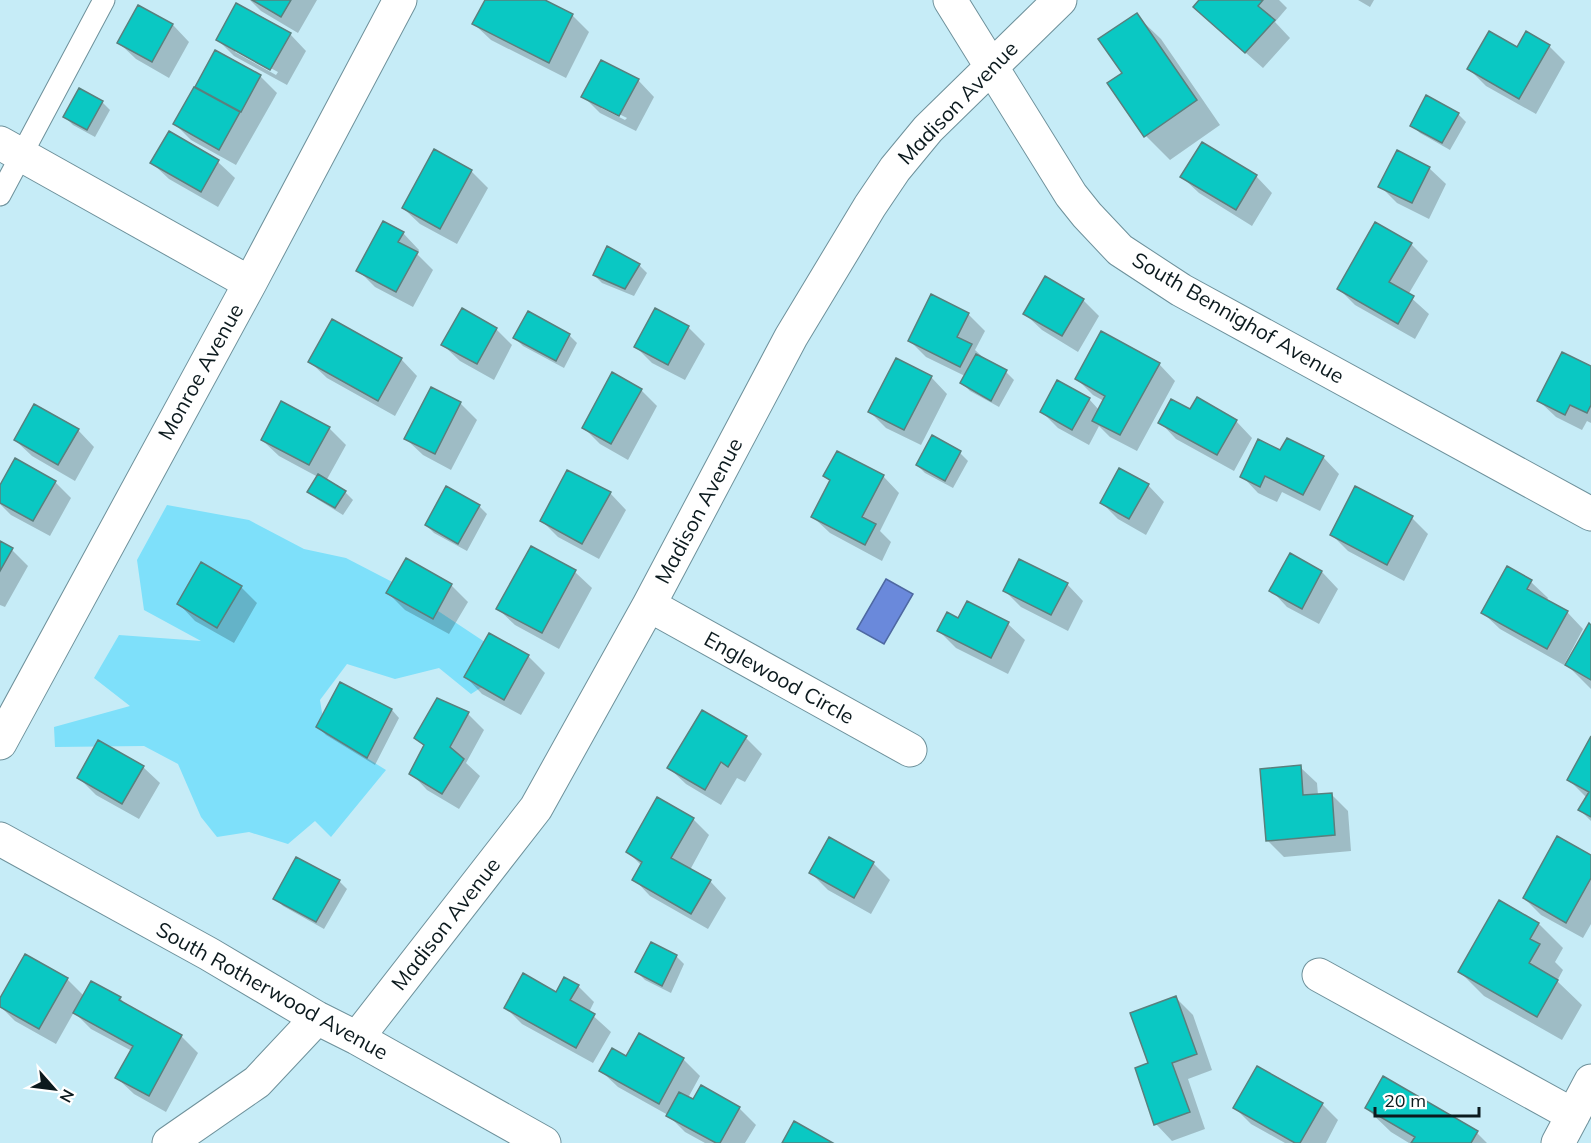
<svg xmlns="http://www.w3.org/2000/svg" width="1591" height="1143" font-family="Mulish,sans-serif">
<rect width="100%" height="100%" fill="#c6ecf7"/>
<path fill="#7ee0fa" d="M167 505 249 520 304 549 346 558 402 587 518 664 471 694 439 668 395 679 347 664 320 700 325 732 386 770 331 837 315 821 288 844 249 832 217 837 201 817 178 764 144 746 55 747 54 727 130 706 94 678 119 635 201 641 144 610 137 560Z"/>
<path fill="#6a89db" stroke="#4e68a2" stroke-width="1.5" d="M886 579 913 594 884 644 857 629Z"/>
<path fill="#0003" fill-rule="evenodd" d="M250 0H317L298 33 261 11Z
M486 0H541L573 16 589 32 566 78 491 40 474 24Z
M1201 0H1279L1287 8 1275 22 1290 38 1263 68 1212 23Z
M1358 0H1374L1370 7Z
M139 7 173 25 189 42 169 78 136 59 119 43Z
M1136 15 1161 39 1220 125 1170 160 1146 136 1124 73Z
M290 34 306 51 287 85 234 56 218 40ZM235 49 278 72 276 75 235 52Z
M1549 46 1565 62 1536 114 1486 86 1469 69 1517 49Z
M216 52 260 76 277 93 236 165 191 140 175 124Z
M638 80 654 97 636 131 600 113 583 96ZM601 105 627 118 625 120 601 108Z
M80 90 102 102 110 110 95 137 73 125 65 117Z
M1458 114 1466 122 1450 150 1420 133 1412 125Z
M435 151 471 171 488 188 457 244 420 224 403 208Z
M218 162 235 178 218 207 169 179 152 163Z
M1429 168 1446 184 1429 219 1397 203 1380 186Z
M1256 176 1272 193 1252 226 1199 193 1182 177Z
M1376 224 1411 244 1428 261 1408 295 1429 314 1415 339 1355 305 1339 289Z
M403 233 419 250 417 254 433 270 413 307 375 287 358 270Z
M639 265 647 273 634 296 602 283 594 275Z
M1083 300 1099 316 1078 352 1042 330 1025 314Z
M656 310 688 327 705 344 685 380 652 363 636 347Z
M529 313 569 335 577 343 564 368 523 346 515 338Z
M968 314 985 331 975 350 987 361 1006 372 1014 380 999 407 970 391 962 383 965 376 926 357 910 341Z
M496 329 512 345 494 380 460 361 443 345Z
M401 359 417 376 395 416 327 378 310 362Z
M1159 364 1175 381 1137 451 1110 437 1099 426 1089 445 1058 428 1042 412 1089 399 1099 410 1104 401 1093 395 1077 379Z
M1591 368V423L1587 421 1582 430 1556 417 1539 401Z
M931 377 947 394 921 445 886 428 870 412Z
M641 390 657 406 628 460 600 444 584 428Z
M460 403 477 420 451 470 423 455 406 439Z
M1236 421 1252 438 1234 471 1176 439 1160 422Z
M329 428 346 445 326 481 345 492 353 500 343 515 317 499 309 491 318 477 279 456 262 440Z
M78 430 94 447 75 481 32 456 15 440Z
M933 437 960 453 968 461 953 488 925 473 917 465Z
M1280 452 1323 457 1339 474 1320 511 1282 492 1277 502 1258 493 1242 476Z
M825 476H883L899 493 880 531 891 542 882 561 830 533 813 517 831 482Z
M55 482 71 498 50 536 11 515 0 504V488Z
M1148 485 1164 502 1146 535 1118 519 1101 502Z
M610 493 626 510 599 559 558 537 541 520Z
M479 506 487 514 467 551 434 533 426 525Z
M1412 518 1428 534 1404 581 1348 551 1331 534Z
M0 543 12 550 28 566 5 607 0 605Z
M532 548 575 572 592 588 559 649 515 625 498 609Z
M1290 555 1322 572 1338 589 1319 624 1287 607 1271 590Z
M406 560 451 585 468 602 449 634 405 610 388 593Z
M1531 582 1548 598 1546 601 1567 612 1583 629 1564 665 1500 629 1483 613Z
M1067 584 1083 601 1068 631 1021 607 1005 591Z
M241 587 257 603 234 643 195 621 179 604Z
M968 603 1008 624 1025 640 1008 674 956 648 939 631 959 620Z
M1591 626V689L1567 665Z
M490 635 528 656 545 673 521 715 482 694 466 677Z
M341 684 392 710 399 718 375 765 326 735 318 727Z
M468 714 484 730 466 763 480 776 459 809 427 790 411 773 425 747 416 738Z
M746 738 762 754 745 782 737 778 721 805 686 784 669 768Z
M1591 740V821L1580 810 1587 798 1569 780Z
M143 767 160 783 139 819 96 795 79 778Z
M1300 767 1317 783 1318 795 1331 794 1348 811 1351 851 1284 857 1268 841Z
M693 819 709 835 690 870 710 881 726 898 708 929 650 896 634 879 642 866 628 852Z
M1591 857V924L1583 938 1541 915 1524 898Z
M873 863 890 880 871 914 828 890 811 873Z
M339 881 347 889 324 929 283 906 275 898Z
M1500 902 1539 924 1563 948 1555 962 1563 970 1557 981 1582 1005 1562 1040 1484 996 1460 972Z
M651 944 676 956 684 964 671 993 645 980 637 972Z
M26 956 67 979 84 996 120 998 129 1008 181 1036 198 1053 166 1112 134 1094 117 1078 132 1051 91 1029 74 1012 56 1044 15 1021 0 1006V1001Z
M578 986 594 1002 589 1012 611 1032 593 1063 522 1024 506 1008Z
M1176 998 1193 1015 1212 1070 1188 1079 1205 1129 1172 1141 1156 1124 1149 1064Z
M639 1035 683 1059 700 1076 688 1098 739 1108 756 1125 745 1143H705L685 1132 668 1115 618 1087 601 1071 627 1058Z
M1383 1078 1477 1133 1487 1143H1409L1391 1132 1366 1108Z
M1322 1104 1338 1120 1326 1143H1285L1251 1124 1235 1108Z"/>
<path fill="#0ac8c3" stroke="#5a7f7d" stroke-width="1.5" d="M252 0H291L281 17Z
M485 0H545L573 14 549 63 472 24Z
M1199 0H1263L1258 6 1275 20 1245 53 1193 7Z
M236 3 291 33 270 70 216 40Z
M138 5 173 24 152 62 117 43Z
M1137 13 1197 100 1144 137 1107 83 1122 73 1098 39Z
M1489 31 1517 47 1526 31 1550 45 1519 99 1467 69Z
M215 50 261 75 241 112 195 87Z
M601 60 639 79 619 116 581 97Z
M194 87 240 112 219 150 173 124Z
M79 88 103 101 87 130 63 117Z
M1426 95 1459 113 1442 143 1410 126Z
M169 131 219 160 201 192 150 163Z
M1202 142 1257 175 1236 210 1180 177Z
M434 149 472 170 440 229 402 208Z
M1397 150 1430 167 1412 203 1378 187Z
M383 221 404 232 398 242 418 252 396 292 356 271Z
M1375 222 1412 243 1389 282 1414 296 1398 324 1337 289Z
M607 246 640 264 625 289 593 275Z
M1045 276 1084 299 1062 336 1023 314Z
M931 294 969 313 957 337 972 344 960 367 908 341Z
M462 308 497 328 477 364 441 345Z
M655 308 689 326 668 365 634 347Z
M528 311 570 334 556 361 513 338Z
M332 319 402 358 378 401 308 362Z
M1101 331 1160 363 1120 435 1092 421 1105 396 1075 379Z
M1562 352 1591 366V405L1587 413 1570 405 1565 415 1537 401Z
M976 354 1007 370 991 401 960 383Z
M896 358 932 376 904 430 868 412Z
M612 372 642 389 611 444 582 428Z
M1057 380 1090 398 1072 430 1040 412Z
M431 387 461 402 435 454 404 439Z
M1197 397 1237 420 1217 455 1158 423 1171 399 1190 409Z
M281 401 330 427 309 465 261 440Z
M34 404 79 429 58 465 14 440Z
M932 435 961 451 945 481 916 465Z
M1287 438 1324 456 1303 495 1265 476 1260 487 1240 477 1258 439 1280 450Z
M837 451 884 475 862 517 876 524 865 545 811 517 830 480 823 476Z
M15 458 56 481 33 521 0 503V485Z
M1119 468 1149 484 1129 519 1100 503Z
M567 470 611 492 582 544 540 521Z
M318 474 346 491 335 508 307 492Z
M446 486 480 505 458 544 425 525Z
M1355 486 1413 516 1387 565 1330 535Z
M0 541 13 548 0 571Z
M531 546 576 570 542 633 496 609Z
M1290 553 1322 571 1302 609 1269 591Z
M406 558 452 584 433 619 386 593Z
M1019 559 1068 583 1051 615 1003 591Z
M201 562 242 586 217 628 177 604Z
M1507 566 1532 580 1527 589 1568 611 1547 649 1481 613Z
M967 601 1009 622 991 658 937 631 947 612 958 618Z
M1589 623 1591 625V680L1565 665Z
M489 633 529 655 504 700 464 677Z
M340 682 392 709 367 758 316 727Z
M437 698 469 712 450 747 464 759 442 794 409 774 424 745 414 738Z
M702 710 747 736 728 767 721 762 705 790 667 768Z
M1591 736V817L1578 810 1589 792 1567 780Z
M98 740 144 766 122 804 77 778Z
M1301 765 1303 795 1332 793 1335 835 1266 841 1260 769Z
M657 797 694 818 671 858 711 880 691 914 632 880 642 862 626 852Z
M1557 836 1591 855V878L1566 923 1523 898Z
M829 837 874 862 854 898 809 873Z
M296 857 340 880 316 922 273 899Z
M1499 900 1539 923 1530 939 1540 944 1529 963 1558 980 1537 1017 1458 972Z
M651 942 677 955 662 986 635 972Z
M25 954 68 978 39 1029 0 1007V998Z
M523 973 556 992 564 977 579 985 570 1000 595 1014 576 1048 504 1008Z
M91 981 121 997 119 1000 182 1035 149 1096 115 1078 133 1046 73 1013Z
M1176 996 1197 1054 1172 1063 1190 1112 1154 1125 1135 1068 1148 1063 1130 1013Z
M639 1033 684 1058 659 1104 599 1071 612 1048 626 1056Z
M1257 1066 1323 1103 1300 1143H1295L1233 1108Z
M1383 1076 1478 1131 1471 1143H1411L1415 1137 1365 1108Z
M701 1085 740 1107 720 1143H716L666 1116 679 1092 693 1099Z
M794 1121 833 1143H782Z"/>
<g fill="none" stroke-linecap="round" stroke-linejoin="round">
<defs>
<path id="lane" d="M0 195 104 0"/>
<path id="street" d="M950 0 1071 195 1087 215 1120 250 1181 290 1591 514
M0 143 250 283
M649 605 910 750
M0 743 250 283 400 0
M0 839 209 954 317 1018 357 1038 544 1143
M1319 975 1573 1115
M357 1038 536 808 649 605 791 337 870 206 895 169 928 129 1060 0
M169 1143 257 1082 317 1018
M1558 1143 1591 1081"/>
</defs>
<use href="#lane" stroke="#6e919b" stroke-width="23"/>
<use href="#street" stroke="#6e919b" stroke-width="35"/>
<use href="#lane" stroke="#fff" stroke-width="21"/>
<use href="#street" stroke="#fff" stroke-width="33"/>
</g>
<g text-anchor="middle" stroke-width="6" stroke-linejoin="round" paint-order="stroke">
<g font-size="21" fill="#0c1a1e" stroke="#fff">
<text transform="translate(958 103) rotate(-46)" y="7">Madison Avenue</text>
<text transform="translate(1238 318) rotate(30)" y="7">South Bennighof Avenue</text>
<text transform="translate(201 372) rotate(-61)" y="7">Monroe Avenue</text>
<text transform="translate(699 511) rotate(-62)" y="7">Madison Avenue</text>
<text transform="translate(779 678) rotate(29)" y="7">Englewood Circle</text>
<text transform="translate(446 924) rotate(-52)" y="7">Madison Avenue</text>
<text transform="translate(272 991) rotate(29)" y="7">South Rotherwood Avenue</text>
</g>
</g>
<g transform="translate(54 1089) rotate(118)" stroke="#ffffff" stroke-width="4.5" paint-order="stroke">
<path d="M0-4.5L10 22L0 15L-10 22Z" fill="#0c1a1e"/>
<text y="-9" font-size="16" font-weight="bold" text-anchor="middle" fill="#0c1a1e">N</text>
</g>
<path d="M1375 1107v9h104v-9" fill="none" stroke="#0c1a1e" stroke-width="3"/>
<text x="1384" y="1107" font-size="18" fill="#0c1a1e" stroke="#ffffff" stroke-width="4.5" paint-order="stroke">20 m</text>
</svg>
